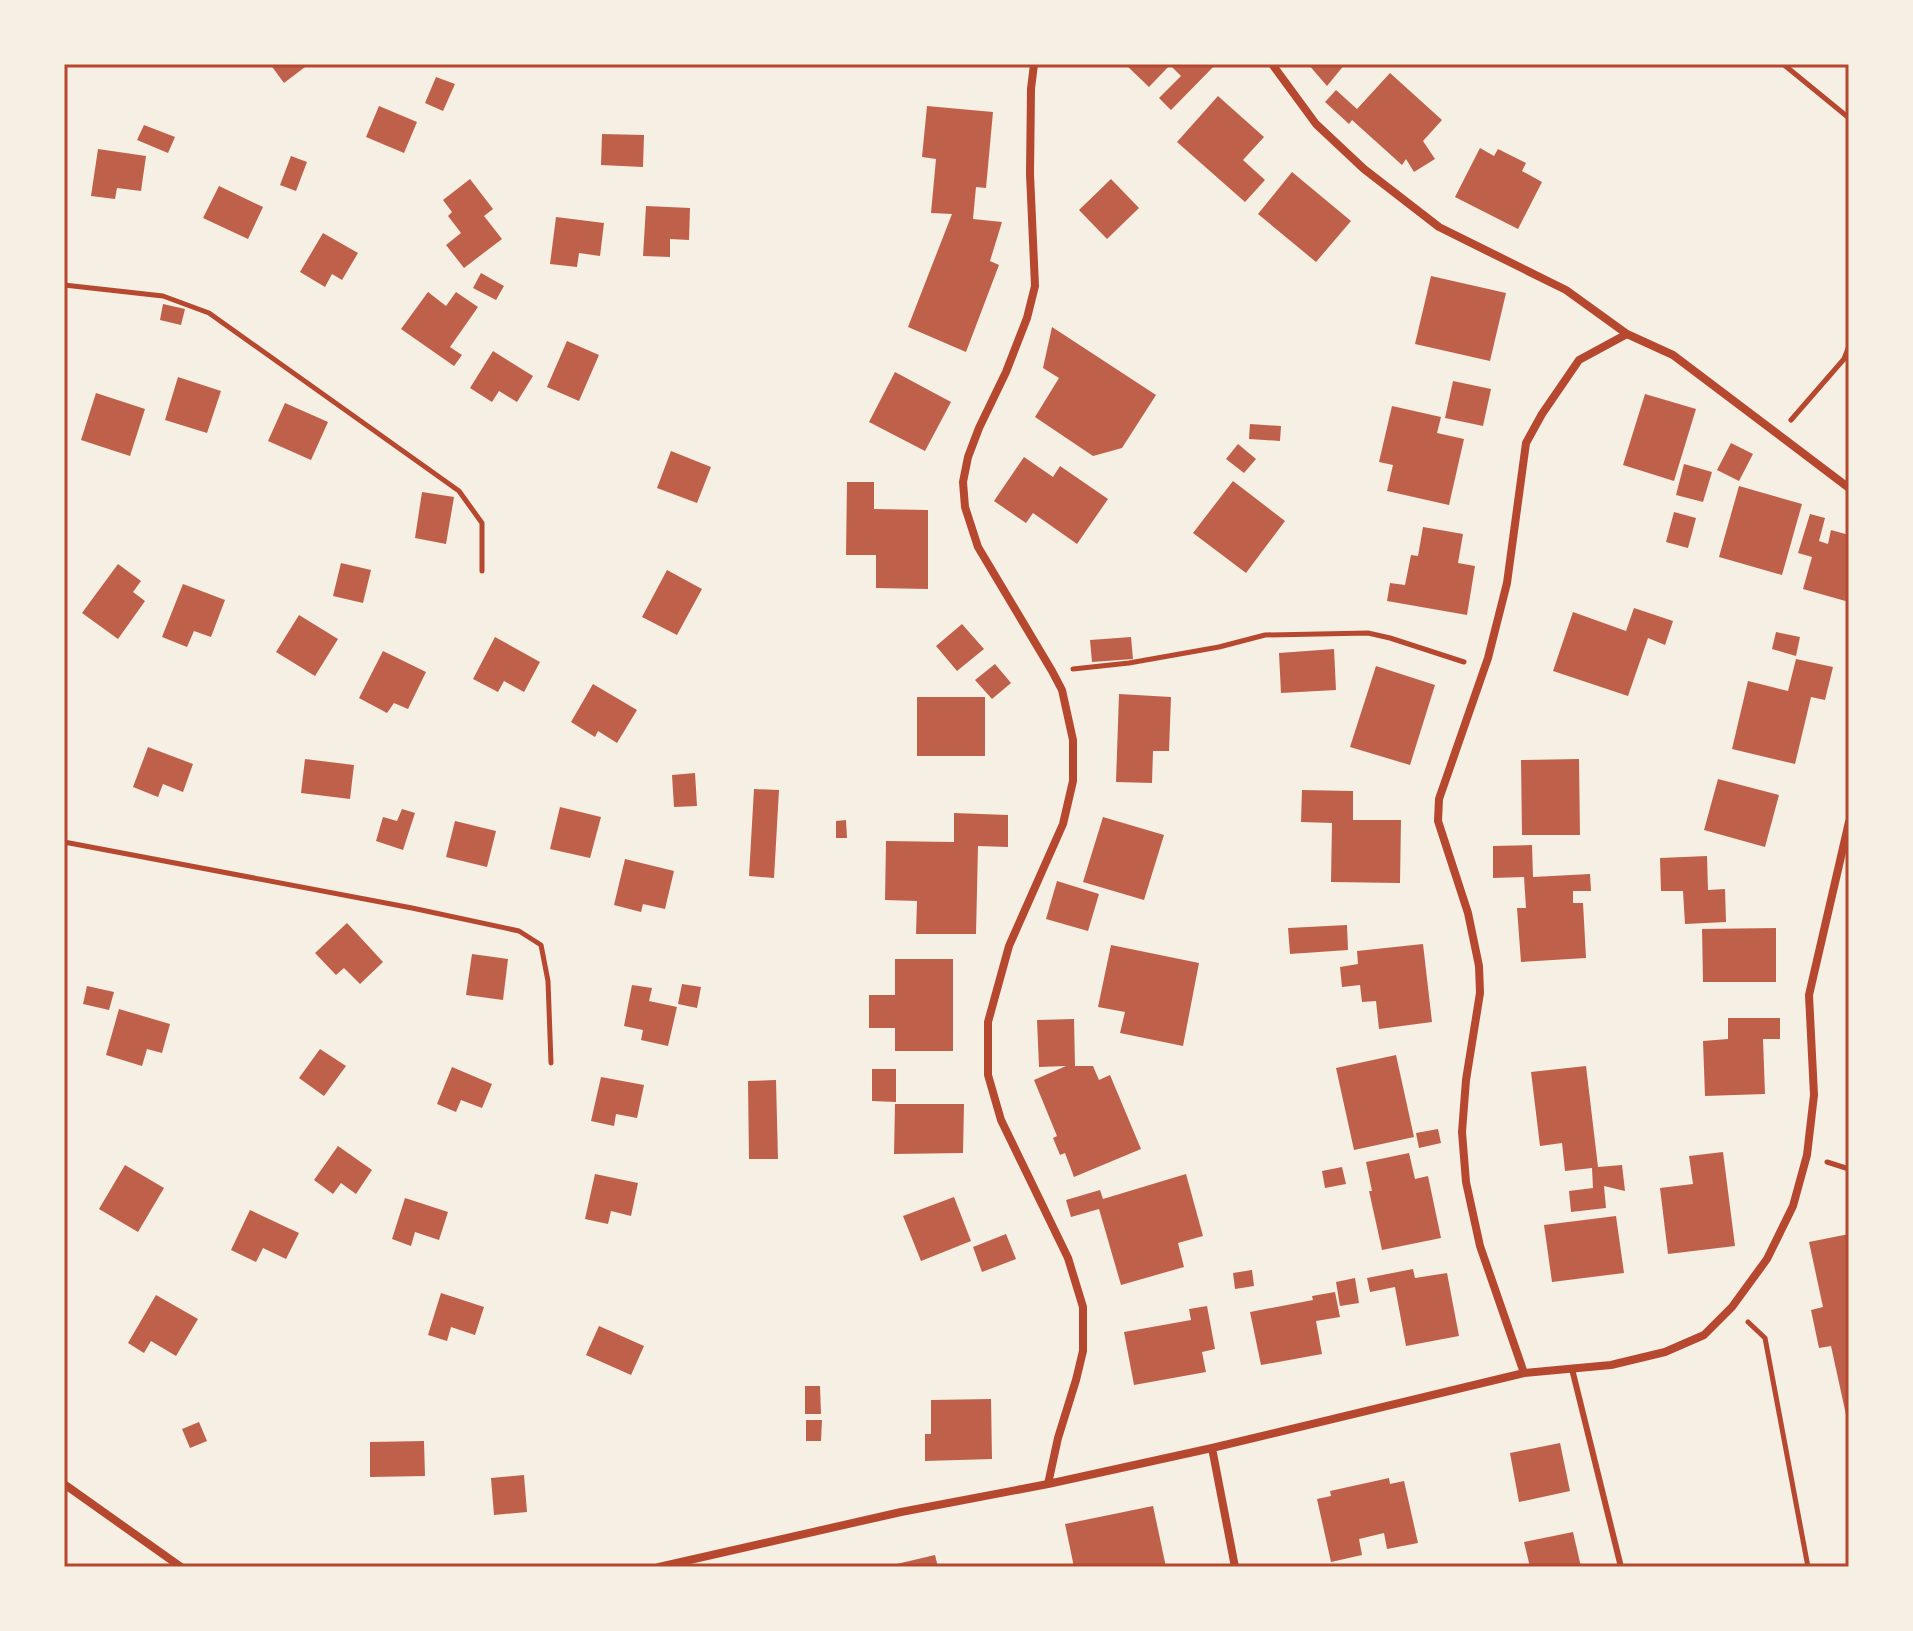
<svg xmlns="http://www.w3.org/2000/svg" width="1913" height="1631" font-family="Roboto,sans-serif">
<rect width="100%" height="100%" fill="#f6efe4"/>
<path fill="#bf614a" d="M270 64H309L284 83Z
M1125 64H1216L1171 110 1159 98 1181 76 1170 65 1149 87Z
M1308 64H1345L1327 86Z
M1390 73 1442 120 1423 141 1435 159 1414 172 1406 159 1402 165 1352 120 1349 124 1325 102 1336 90 1357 109Z
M436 77 455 84 443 111 425 103Z
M1218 96 1264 137 1243 160 1265 180 1245 202 1177 142Z
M379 106 417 122 404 153 366 137Z
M927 106 993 112 986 188 976 187 973 219 1002 222 990 261 999 265 966 352 908 327 952 214 931 213 936 159 922 157Z
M144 125 175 137 168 153 137 140Z
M602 134 644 135 643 167 601 165Z
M1480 148 1494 156 1498 149 1526 163 1522 171 1542 182 1518 229 1455 197Z
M98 149 146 156 141 191 117 188 115 199 91 196Z
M291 156 307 162 296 191 280 185Z
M1292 172 1351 221 1316 262 1258 214Z
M470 179 493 209 484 216 502 239 464 268 446 245 461 233 448 216 452 212 443 200Z
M1111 179 1139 208 1107 239 1079 210Z
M219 186 263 207 248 239 203 218Z
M646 206 690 208 689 240 670 239V257L643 256Z
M556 217 604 223 600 256 579 253 577 267 550 264Z
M323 233 358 253 342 280 332 274 325 287 300 272Z
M481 273 504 286 496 300 473 288Z
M1431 276 1506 293 1490 361 1415 344Z
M428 292 446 306 456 292 478 307 450 347 462 355 454 366 401 329Z
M163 304 185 309 181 325 160 320Z
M1052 327 1156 395 1122 448 1093 456 1035 417 1059 378 1043 368Z
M567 341 599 355 579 401 547 387Z
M493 351 533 376 517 402 499 391 492 402 470 388Z
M895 372 951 402 925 451 869 422Z
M178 377 221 391 207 433 165 420Z
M1453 381 1491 389 1483 426 1445 418Z
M96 393 145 409 130 456 81 440Z
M1645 394 1696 409 1674 481 1623 465Z
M285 403 328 422 311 460 268 441Z
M1392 406 1441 417 1437 433 1464 439 1449 505 1387 491 1393 465 1379 462Z
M1250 424 1281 426 1280 441 1249 439Z
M1731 443 1753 454 1739 481 1717 470Z
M1238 444 1256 459 1244 473 1226 459Z
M671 451 711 467 697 503 657 488Z
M1024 457 1053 477 1060 466 1108 499 1077 544 1033 513 1026 523 994 501Z
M1684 464 1712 472 1703 502 1676 495Z
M1233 481 1285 521 1246 573 1193 533Z
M847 482H874V509L928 510V589L876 588V555H846Z
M1739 486 1802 504 1782 575 1719 557Z
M422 492 454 497 446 544 415 538Z
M1674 512 1696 518 1688 548 1666 542Z
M1810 514 1825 518 1819 541 1828 544 1831 530 1849 535V602L1803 589 1812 557 1798 553Z
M1423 527 1463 534 1458 563 1475 566 1467 615 1387 601 1390 583 1405 585 1411 555 1418 556Z
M341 563 371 570 363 603 333 596Z
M118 564 141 581 133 592 145 601 118 639 82 613Z
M667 570 702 589 677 635 642 617Z
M183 584 225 600 211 637 194 631 187 647 162 637Z
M1634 608 1673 621 1665 645 1648 638 1628 696 1553 671 1573 612 1626 631Z
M299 615 338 639 315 676 276 652Z
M962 624 984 649 957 671 936 646Z
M1776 632 1800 637 1796 656 1772 649Z
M495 637 540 662 524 692 504 681 498 692 473 679Z
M1131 637 1133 659 1092 662 1090 640Z
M1334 649 1336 690 1281 693 1279 653Z
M383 651 426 672 408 709 394 703 387 713 359 698Z
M1796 659 1833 667 1825 700 1811 697 1795 764 1732 749 1748 681 1788 691Z
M995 664 1011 683 992 699 975 680Z
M1376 666 1435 685 1410 765 1350 747Z
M593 684 637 710 617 743 598 731 595 737 571 722Z
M1119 694 1171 697 1169 751H1153L1152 783 1116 782Z
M917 697H985V756H917Z
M148 747 193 764 183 792 163 784 158 797 133 787Z
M305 759 354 765 350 799 301 793Z
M1579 759 1580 835H1522L1521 760Z
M695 773 697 806 674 807 672 775Z
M1718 779 1779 795 1765 847 1704 830Z
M754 789 779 790 774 878 749 876Z
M1302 790 1353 791V820H1401L1400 883 1331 882 1332 823 1301 822Z
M560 807 601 817 590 858 550 849Z
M402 809 415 813 403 850 376 841 383 817 397 821Z
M954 813 1008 815V847L978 846 976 934H916L917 901 885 900 886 841 954 842Z
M1103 817 1164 835 1144 900 1083 882Z
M846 820 847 838H836V821Z
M455 821 496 831 487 867 446 857Z
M1532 845 1533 877 1590 874 1591 891H1573V903H1583L1586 958 1521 962 1517 908H1526L1524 877 1493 878V846Z
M1707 856 1708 890 1725 889 1726 922 1685 924 1683 891H1661L1660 858Z
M625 859 674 871 665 909 643 904 641 912 614 905Z
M1057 881 1099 894 1088 931 1046 919Z
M347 923 383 962 360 984 344 968 336 975 315 953Z
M1347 925 1348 950 1290 954 1288 928Z
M1776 928V982H1703L1702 929Z
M1423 944 1432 1022 1379 1029 1376 1001 1362 1002 1360 985 1342 987 1340 967 1358 964 1357 951Z
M1111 945 1199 963 1183 1046 1120 1033 1125 1012 1098 1007Z
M472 954 508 959 503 1000 466 995Z
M895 959H953V1051H895V1028H869V995H895Z
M682 984 701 987 697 1008 678 1004Z
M632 985 652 988 649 1001 677 1007 668 1046 641 1040 643 1030 624 1026Z
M87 986 114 992 109 1010 83 1004Z
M119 1009 170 1024 162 1053 147 1049 142 1066 106 1055Z
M1728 1018H1780V1039H1763L1765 1094 1705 1096 1703 1041 1728 1039Z
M1074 1019 1075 1066H1093L1099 1080 1110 1075 1141 1149 1074 1177 1065 1153 1060 1155 1053 1138 1057 1136 1034 1080 1066 1066 1039 1067 1037 1020Z
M320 1049 346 1066 324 1096 299 1078Z
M1396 1055 1414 1137 1354 1150 1336 1068Z
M1586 1066 1598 1167 1622 1165 1625 1191 1604 1186 1606 1208 1571 1212 1569 1191 1593 1188 1592 1168 1565 1171 1562 1143 1540 1146 1531 1072Z
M452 1067 492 1084 482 1108 461 1100 456 1112 437 1104Z
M872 1069H896V1102L872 1101Z
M601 1077 644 1085 637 1118 616 1114 614 1126 591 1121Z
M776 1080 778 1159H749L748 1081Z
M895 1104H964L963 1153 894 1154Z
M1438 1129 1441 1143 1419 1148 1416 1133Z
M338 1146 372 1170 356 1194 341 1183 333 1194 314 1180Z
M1723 1152 1735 1246 1668 1254 1660 1188 1693 1184 1689 1156Z
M1409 1153 1415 1179 1428 1176 1441 1238 1382 1250 1369 1191H1372L1366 1162Z
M125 1165 164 1188 138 1232 99 1209Z
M1342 1167 1346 1184 1325 1188 1322 1171Z
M595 1174 638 1183 631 1216 611 1211 608 1224 585 1219Z
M1186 1174 1203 1236 1178 1243 1184 1267 1121 1285 1099 1209 1071 1217 1066 1200 1100 1190 1103 1199Z
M954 1197 971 1241 921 1261 903 1216Z
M405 1198 448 1212 439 1240 415 1232 411 1246 392 1239Z
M250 1210 299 1233 286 1259 263 1248 256 1262 231 1250Z
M1616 1216 1624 1273 1552 1282 1544 1225Z
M1006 1234 1016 1259 982 1272 973 1247Z
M1849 1234V1424H1848L1831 1346 1819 1348 1811 1310 1823 1307 1809 1242Z
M1413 1269 1415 1278 1447 1273 1459 1336 1406 1346 1395 1287 1370 1292 1367 1278Z
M1252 1270 1254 1286 1235 1289 1233 1273Z
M1355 1278 1359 1303 1340 1306 1336 1282Z
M1335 1292 1340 1317 1316 1321 1322 1354 1261 1365 1250 1312 1313 1300 1312 1296Z
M441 1293 484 1307 475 1335 451 1327 447 1341 428 1335Z
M156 1295 198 1319 176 1356 151 1341 144 1353 128 1343Z
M1207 1306 1215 1349 1202 1352 1206 1372 1134 1385 1124 1332 1191 1320 1189 1309Z
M599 1326 644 1346 631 1375 586 1355Z
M805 1386H820L821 1414H805Z
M991 1399 992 1459 925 1461V1434H931V1400Z
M806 1420H822L821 1441H806Z
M199 1422 207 1441 190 1448 182 1429Z
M424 1441 425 1476 370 1477V1442Z
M1560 1443 1570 1491 1519 1502 1510 1453Z
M524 1475 527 1512 494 1515 491 1478Z
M1389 1478 1390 1484 1404 1481 1418 1543 1387 1549 1384 1533 1359 1539 1362 1555 1331 1562 1317 1499 1331 1496 1330 1491Z
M1153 1506 1166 1567H1074L1065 1524Z
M1573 1532 1581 1567H1530L1524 1542Z
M935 1555 938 1567H888V1566Z"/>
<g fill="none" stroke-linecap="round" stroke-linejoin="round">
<path stroke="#b5482f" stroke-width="5" d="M1783 64 1849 118
M64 285 163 296 209 313 459 491 482 523V571
M1791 420 1844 359 1849 346
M1073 669 1129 663 1219 647 1265 635 1368 633 1390 638 1464 662
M64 842 412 908 519 931 541 945 548 981 551 1063
M1827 1162 1849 1169
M1748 1322 1765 1338 1808 1567"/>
<path stroke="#b5482f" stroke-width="6" d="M1572 1369 1621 1567"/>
<path stroke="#b5482f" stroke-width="8" d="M1034 64 1031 89 1030 174 1035 286 1027 318 1006 372 979 428 968 457 963 482 965 507 978 547 1052 671 1062 690 1073 740V781L1063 824 1009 946 988 1022V1075L1001 1120 1068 1258 1083 1307V1351L1076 1380 1058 1438 1048 1484
M1272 64 1316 124 1364 169 1439 227 1566 290 1627 334 1673 355 1849 488
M1524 1373 1480 1246 1466 1182 1462 1132 1466 1080 1480 993 1479 966 1468 913 1438 821 1439 799 1488 658 1507 583 1526 443 1542 414 1579 360 1627 334
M1212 1448 1235 1567
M64 1484 181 1567
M659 1567 901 1512 1048 1484 1212 1448 1524 1373 1611 1365 1665 1352 1704 1335 1732 1307 1767 1259 1793 1206 1807 1155 1814 1095 1809 995 1849 822"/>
</g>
<rect width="1913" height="1631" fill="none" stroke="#f6efe4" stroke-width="132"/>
<rect x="66" y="66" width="1781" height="1499" fill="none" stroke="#b5482f" stroke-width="3"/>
</svg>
